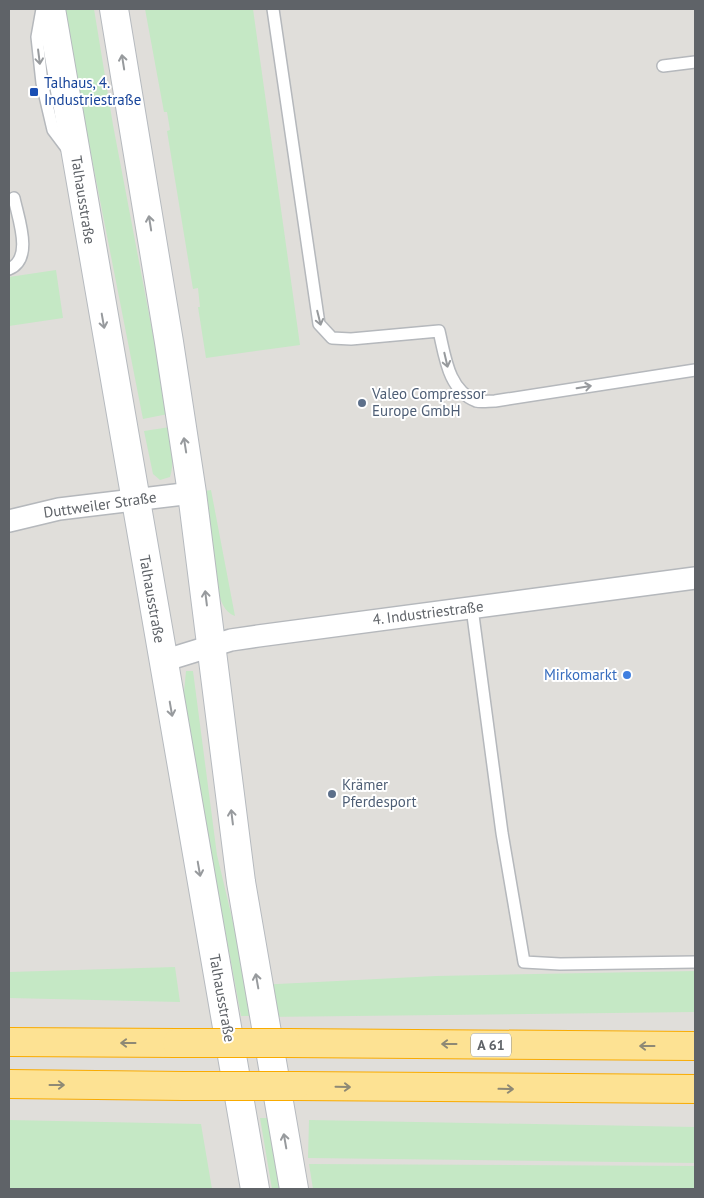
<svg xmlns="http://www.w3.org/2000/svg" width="704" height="1198" font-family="'PT Sans',sans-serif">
<rect width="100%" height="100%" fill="#f1efe8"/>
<path fill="#e0deda" d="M9 9H695V1189H9Z"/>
<path fill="#c5e8c5" d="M65 9H94L113 125 168 414 143 419 86 129Z
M145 9H253L300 345 206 358 198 307H200L198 288 193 289 167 131 170 130 167 112H164Z
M56 270 63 318 9 326V277Z
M170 427C172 444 175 460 170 477L160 480 153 474 144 431Z
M211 490 235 616C224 612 220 600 218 590L205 491Z
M186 671H193L217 855 243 964 253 1016H241L183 704Z
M175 967 180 1002 9 998V972Z
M695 971V1012L264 1017 258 985 436 976Z
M260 1118H271L283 1189H272Z
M9 1120 201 1124 212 1189H9Z
M309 1120 695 1127V1163L308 1158Z
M309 1164 695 1166V1189H313Z"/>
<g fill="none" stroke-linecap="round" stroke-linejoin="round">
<defs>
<path id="lane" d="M42 9 37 37 42 83 53 130 68 150
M273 9 319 324 332 338 351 339 439 331C445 356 448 390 476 401 481 402 489 401 495 401L695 370
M663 66 695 62
M9 269C34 259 18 218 14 198
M472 608 502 833 524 962 560 964 695 962"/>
<path id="street" d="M9 521 59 509 192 493
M163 661 231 640 258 636 695 578"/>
<path id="secondary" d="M51 9 255 1189
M114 9 169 342 192 493 241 882 294 1189"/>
<path id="highway" d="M9 1042 177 1043
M287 1043 695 1046
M9 1084 184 1086
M295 1086 695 1089"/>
</defs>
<use href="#lane" stroke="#b5b8bc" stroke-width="14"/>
<use href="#street" stroke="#b5b8bc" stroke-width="24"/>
<use href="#secondary" stroke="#b6babf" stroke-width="30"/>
<use href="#highway" stroke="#f9ab00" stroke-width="30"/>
<use href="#lane" stroke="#fff" stroke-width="11"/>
<use href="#street" stroke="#fff" stroke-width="21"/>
<use href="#secondary" stroke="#fff" stroke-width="28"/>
<use href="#highway" stroke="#fde293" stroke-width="28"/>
<defs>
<path id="highway-bridge" d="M177 1043H287
M184 1086H295"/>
</defs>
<use href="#highway-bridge" stroke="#f9ab00" stroke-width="30" stroke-linecap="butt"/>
<use href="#highway-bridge" stroke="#fde293" stroke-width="28"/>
</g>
<defs><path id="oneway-shaft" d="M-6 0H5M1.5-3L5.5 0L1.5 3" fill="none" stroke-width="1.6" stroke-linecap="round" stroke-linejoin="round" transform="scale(1.25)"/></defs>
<g stroke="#979a9d">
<use href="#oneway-shaft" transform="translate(39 57) rotate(83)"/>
<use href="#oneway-shaft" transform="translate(123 62) rotate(-99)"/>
<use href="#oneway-shaft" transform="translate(150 223) rotate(-99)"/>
<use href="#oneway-shaft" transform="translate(319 318) rotate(76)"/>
<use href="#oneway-shaft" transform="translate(103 321) rotate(80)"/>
<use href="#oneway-shaft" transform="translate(446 360) rotate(77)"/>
<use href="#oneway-shaft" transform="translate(584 387) rotate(-9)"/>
<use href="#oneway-shaft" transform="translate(185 445) rotate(-99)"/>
<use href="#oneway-shaft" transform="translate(206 598) rotate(-97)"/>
<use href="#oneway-shaft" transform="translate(171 709) rotate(80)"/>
<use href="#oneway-shaft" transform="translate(232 817) rotate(-97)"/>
<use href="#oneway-shaft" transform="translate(199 869) rotate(80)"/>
<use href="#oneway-shaft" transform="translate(257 981) rotate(-100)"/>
<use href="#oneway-shaft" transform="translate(285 1141) rotate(-100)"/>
</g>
<g stroke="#8e8975">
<use href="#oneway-shaft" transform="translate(128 1043) rotate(-180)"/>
<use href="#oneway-shaft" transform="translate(449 1044) rotate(-180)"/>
<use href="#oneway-shaft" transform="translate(647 1046) rotate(-180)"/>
<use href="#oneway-shaft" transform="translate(57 1085)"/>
<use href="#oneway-shaft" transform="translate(343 1087) rotate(1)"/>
<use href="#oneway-shaft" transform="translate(506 1089) rotate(1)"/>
</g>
<rect fill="#1a4fb4" stroke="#fff" stroke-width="2" x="29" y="87" width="10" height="10" rx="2.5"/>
<g fill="#5c6f8a" stroke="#fff" stroke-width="2">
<circle cx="362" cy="403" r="5"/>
<circle cx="332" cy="794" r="5"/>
</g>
<circle fill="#3f7fe0" stroke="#fff" stroke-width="2" cx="627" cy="675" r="5"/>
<g text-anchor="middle" stroke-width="4" stroke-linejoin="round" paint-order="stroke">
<rect fill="#fff" stroke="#8f9295" stroke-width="1" x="471" y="1033.5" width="40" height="23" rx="4"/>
<g font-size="14" font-weight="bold" fill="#5f6368">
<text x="491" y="1050">A 61</text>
</g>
<g font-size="15" fill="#164399" stroke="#fff" text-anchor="start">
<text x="44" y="88">Talhaus, 4.<tspan x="44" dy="17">Industriestraße</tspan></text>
</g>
<g font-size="15" fill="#5f6368" stroke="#fff">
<text transform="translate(83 200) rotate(81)" y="5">Talhausstraße</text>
<text transform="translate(100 505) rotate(-8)" y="5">Duttweiler Straße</text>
<text transform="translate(152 599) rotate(80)" y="5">Talhausstraße</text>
<text transform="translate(428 613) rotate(-7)" y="5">4. Industriestraße</text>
<text transform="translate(222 998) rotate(80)" y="5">Talhausstraße</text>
</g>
<g font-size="15" fill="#4e5e75" stroke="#fff" text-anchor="start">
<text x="372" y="399">Valeo Compressor<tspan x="372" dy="17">Europe GmbH</tspan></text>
<text x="342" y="790">Krämer<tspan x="342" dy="17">Pferdesport</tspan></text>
</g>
<g font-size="15" fill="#366cbe" stroke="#fff" text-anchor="end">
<text x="617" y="680">Mirkomarkt</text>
</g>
</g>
<rect width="704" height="1198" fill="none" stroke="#5f6368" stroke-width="20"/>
</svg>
